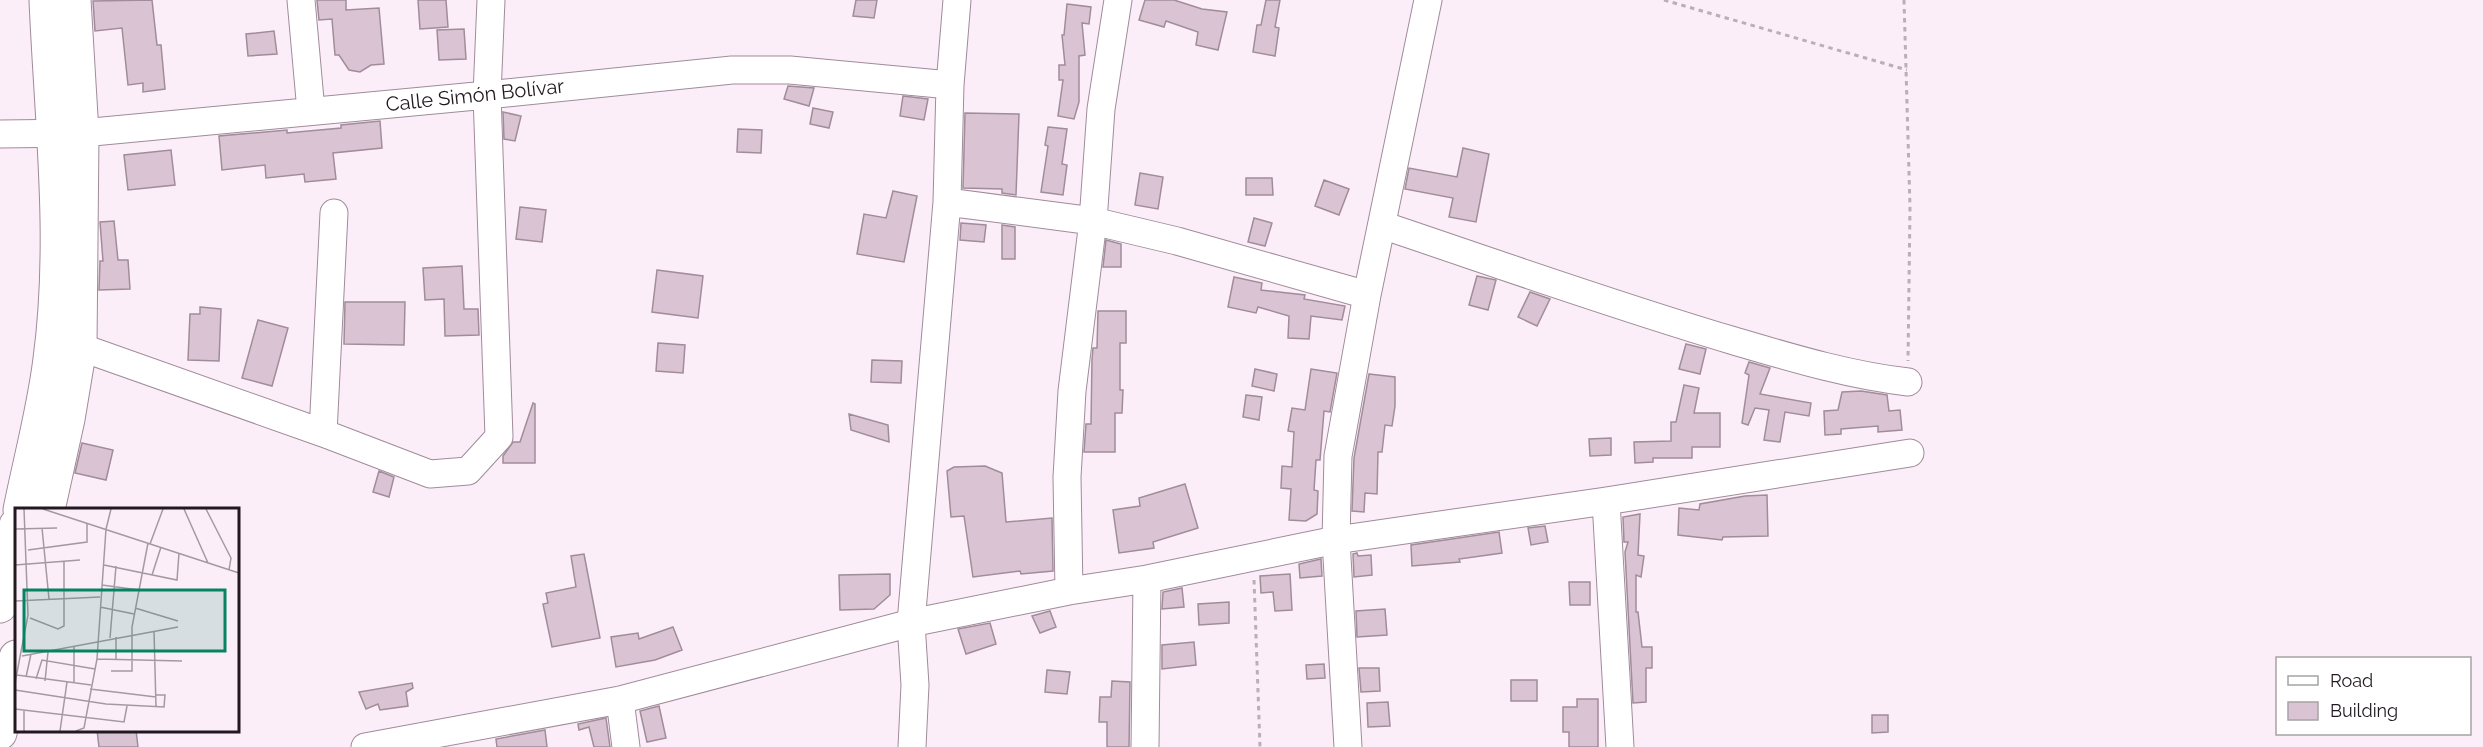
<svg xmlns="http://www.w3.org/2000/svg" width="2483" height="747" font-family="Raleway,sans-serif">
<rect width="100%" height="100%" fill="#fceef8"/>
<path fill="#dac4d4" stroke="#a08c9a" stroke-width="1.5" d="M152 0 157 45H161L165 89 143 92V83L128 85 122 28 95 31 93 1Z
M317 0H346V10L379 8 384 64 371 65 360 72 349 70 339 55H335L332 19 319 20Z
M418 0H446L448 27 420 29Z
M856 0H877L874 18 853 16Z
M1145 0H1174L1202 9 1227 12 1218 50 1196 45 1198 32 1166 21 1164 27 1139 20Z
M1266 0H1280L1275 27 1279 28 1275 56 1253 52 1257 25H1261Z
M1067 4 1091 7 1089 24 1082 23 1085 55 1079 56V102L1074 119 1058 116 1063 80H1059V65H1065L1062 35H1064Z
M464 29 466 59 439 60 437 30Z
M274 31 277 54 248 56 246 34Z
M788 86 814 88 809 106 784 99Z
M903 96 928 99 924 120 900 116Z
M813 108 833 112 829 128 810 124Z
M503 112 521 116 515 141 504 139Z
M965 113 1019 114 1016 195 1002 193V189L963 188Z
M380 121 382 148 333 153 336 179 305 182 304 174 266 178 265 165 222 170 219 136 287 130V133L341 128V125Z
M1048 127 1067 129 1062 164 1067 165 1063 195 1041 192 1048 146 1045 145Z
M738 129 762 130 761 153 737 152Z
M1463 148 1489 154 1476 222 1449 217 1453 198 1405 189 1409 168 1457 177Z
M171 150 175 185 128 190 124 155Z
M1140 173 1163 177 1158 209 1135 205Z
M1246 178H1272L1273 195H1246Z
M1324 180 1349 189 1339 215 1315 206Z
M893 191 917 196 904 262 857 254 864 214 886 218Z
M520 207 546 210 542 242 516 239Z
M1254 218 1272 223 1265 246 1248 242Z
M114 221 118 260H128L130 289 99 290 100 261H103L100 222Z
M961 223 986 225 984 242 960 240Z
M1002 225 1015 227V259H1002Z
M1106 240 1121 244V267H1103Z
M462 266 464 309H478L479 335 445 336 444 299 425 300 423 268Z
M657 270 703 276 698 318 652 312Z
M1477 276 1496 280 1488 310 1469 305Z
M1234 277 1262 283 1261 290 1305 295 1304 299 1345 306 1342 320 1311 316 1309 339 1288 338 1289 316 1258 307 1256 313 1228 307Z
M1530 292 1550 299 1537 326 1518 317Z
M345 302H405L404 345 344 344Z
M200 307 221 309 219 361 188 360 190 314H200Z
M1098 311H1126V343H1120V390H1123L1122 413H1115V452H1084L1086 424H1091L1092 360 1093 348H1097Z
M258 320 288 328 272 386 242 378Z
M658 343 685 345 683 373 656 371Z
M1686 344 1706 349 1700 374 1679 369Z
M872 360 902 361 901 383 871 382Z
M1749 362 1770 368 1760 394 1811 403 1809 416 1785 412 1780 442 1764 440 1769 410 1755 408 1748 425 1742 423 1749 375 1745 373Z
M1255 369 1277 374 1274 391 1252 386Z
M1311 369 1337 373 1330 412 1324 411 1320 460H1316L1314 490 1318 491 1317 514 1306 521 1289 520 1291 489 1281 488 1282 466 1292 467 1294 432 1288 431 1292 408 1305 410Z
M1369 374 1395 377V406L1392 426 1385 425 1382 452H1378L1377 494 1365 493 1364 512 1352 511 1354 458Z
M1684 385 1699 388 1694 413H1720V447H1692V458H1653V462L1635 463 1634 442 1671 441V422H1676Z
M1861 391 1887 395 1889 411 1900 410 1902 430 1878 432V426L1841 429V434L1825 435 1824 411 1838 410 1842 392Z
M1246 395 1262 397 1259 420 1243 417Z
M533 403 535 404V463H503V456L513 442H520Z
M849 414 888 425 889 442 851 430Z
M1611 438V455L1590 456 1589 439Z
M82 443 113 450 106 480 75 473Z
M985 466 1002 473 1006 522 1052 518 1053 571 1021 574 1020 571 973 577 964 516 951 517 947 471 954 467Z
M379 471 394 477 389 497 373 492Z
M1185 484 1198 528 1153 542 1154 548 1119 553 1113 510 1140 506 1139 498Z
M1767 495 1768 536 1723 537 1722 540 1678 535 1679 508 1699 510 1700 504 1745 496Z
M1640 514 1638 555 1644 556 1641 577 1636 575V612H1638L1642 647H1652V668H1646V702L1633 703 1625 552 1628 542H1624L1623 517Z
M1545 526 1548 542 1531 545 1528 528Z
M1499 532 1502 553 1459 559 1460 562 1412 566 1411 545Z
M1357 553 1358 556 1371 555 1372 575 1354 577 1353 554Z
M584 554 600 638 552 647 543 604 548 603 546 593 576 587 571 556Z
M1321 559 1322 576 1300 578 1299 564Z
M890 574V595L874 609 840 610 839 575Z
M1290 574 1292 610 1275 611 1273 592 1261 593 1260 576Z
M1569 582H1590V605H1570Z
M1182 588 1184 607 1162 609 1163 592Z
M1229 602V623L1199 625 1198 604Z
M1385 609 1387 635 1357 637 1356 611Z
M1050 611 1056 627 1040 633 1032 616Z
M990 623 996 644 966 654 958 629Z
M673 627 682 650 655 660 616 667 611 637 638 633 639 639Z
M1194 642 1196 665 1162 669V645Z
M1324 664 1325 678 1307 679 1306 665Z
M1359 668H1379L1380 691 1361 692Z
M1047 670 1070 672 1067 694 1045 692Z
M1511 680H1537V701H1511Z
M1112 681 1130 682 1129 747H1107V722H1099L1100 697H1111Z
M412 683 413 688 406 692 408 706 380 710 378 704 366 709 359 692Z
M1577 699H1598V747H1569V732H1563V707H1577Z
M1388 702 1390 726 1368 727 1367 703Z
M659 706 666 738 647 742 640 711Z
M1872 715H1888V732L1872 733Z
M606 718 610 747H594L589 727 579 730 578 724Z
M97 730H136L138 747H99Z
M545 730 547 747H497L496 739Z"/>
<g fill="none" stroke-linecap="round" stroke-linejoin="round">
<defs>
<path id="minor" d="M301 0 311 111
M0 134 82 133 487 95 732 70H790L950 85
M947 202 1093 221 1177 241 1367 295
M1382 225C1498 264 1613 305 1731 340 1789 357 1847 375 1908 382
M80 347 323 433 430 474 468 471 499 437 487 95 491 0
M323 433 334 213
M1606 501 1620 747
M1069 591 1067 477 1072 391 1093 221 1101 109 1118 0
M620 700 626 747
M365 747 620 700 911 623 1069 591 1147 579 1336 540 1606 501 1910 453
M912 747 915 685 911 623 947 202 950 85 957 0
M1145 747 1147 579
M1348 747 1336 540 1338 456 1367 295 1428 0"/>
<path id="major" d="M20 510C30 460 44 409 50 359 66 240 51 119 46 0
M48 510 68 419 80 347 82 133 74 0
M0 606 16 525
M0 733 16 657"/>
</defs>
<use href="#minor" stroke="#a08b9a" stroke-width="29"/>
<use href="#major" stroke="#a08b9a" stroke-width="35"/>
<path stroke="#baaeb7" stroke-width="3" stroke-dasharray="4.5 4.5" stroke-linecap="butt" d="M1664 0 1907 70
M1904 0 1910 207 1908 361
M1254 580 1260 747"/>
<use href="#minor" stroke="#fff" stroke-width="27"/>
<use href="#major" stroke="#fff" stroke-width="33"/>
</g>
<g text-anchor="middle" stroke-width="6" stroke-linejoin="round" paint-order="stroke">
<g font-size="20" fill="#21191f" stroke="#fff">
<text transform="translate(475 95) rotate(-6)" y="7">Calle Simón Bolívar</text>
</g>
</g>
<g transform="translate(15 508)">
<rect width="224" height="224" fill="#fceef8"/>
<path fill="none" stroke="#a499a1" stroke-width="1.5" d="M28 1 224 65M169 1 193 55M191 1 216 50 214 62M27 20 34 91M0 21 42 20M135 36 148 1M13 42 72 34V15M0 57 65 52M89 57 162 72 164 45M137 67 146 39M87 77 124 82M0 93 85 89M85 99 119 106M120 100 163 113M15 110 43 121 49 118V54M139 123 141 199M95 130 101 58M59 139V175M7 148 163 119M82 151 167 153M101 152V129M96 163H117V119L133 35M2 167 76 177M11 169 16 146M21 171 27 152 80 161M30 173 33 144M0 175 13 107 9 1M75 181 141 189M0 182 91 196 149 199 150 187H141M0 201 109 214 112 198M9 203V223M45 223 52 174M61 223 69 220 82 151 91 21 96 1"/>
<path fill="#058363" fill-opacity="0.15" stroke="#058363" stroke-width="3" d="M9 82H210V143H9Z"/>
<rect width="224" height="224" fill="none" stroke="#21191f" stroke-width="3"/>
</g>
<rect x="2276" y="657" width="195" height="78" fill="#ffffff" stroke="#a6a3a5" stroke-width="1.5"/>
<rect x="2288" y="676" width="30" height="9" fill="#ffffff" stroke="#a6a3a5" stroke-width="1.5"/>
<text x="2330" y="687" font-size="18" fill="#21191f">Road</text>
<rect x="2288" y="702" width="30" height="18" fill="#dac4d4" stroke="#a6a3a5" stroke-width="1.5"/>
<text x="2330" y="717" font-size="18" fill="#21191f">Building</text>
</svg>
